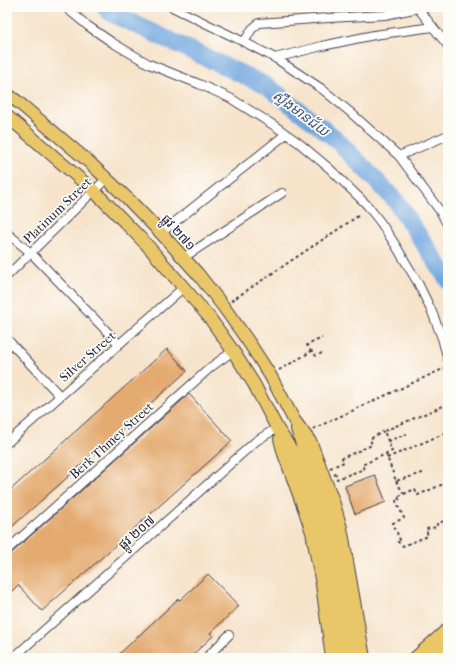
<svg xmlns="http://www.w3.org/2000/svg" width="455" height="665" font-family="'IM FELL French Canon','Noto Sans Khmer',serif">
<rect width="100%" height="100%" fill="#fdfcf7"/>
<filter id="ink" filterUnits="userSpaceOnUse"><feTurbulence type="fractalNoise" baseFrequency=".025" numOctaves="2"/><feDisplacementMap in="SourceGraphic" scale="8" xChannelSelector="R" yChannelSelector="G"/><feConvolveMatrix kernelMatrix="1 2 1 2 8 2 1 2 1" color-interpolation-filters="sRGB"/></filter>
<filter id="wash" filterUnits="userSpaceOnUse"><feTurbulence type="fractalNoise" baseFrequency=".012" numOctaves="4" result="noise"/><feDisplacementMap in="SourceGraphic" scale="16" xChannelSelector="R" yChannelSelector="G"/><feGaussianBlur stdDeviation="0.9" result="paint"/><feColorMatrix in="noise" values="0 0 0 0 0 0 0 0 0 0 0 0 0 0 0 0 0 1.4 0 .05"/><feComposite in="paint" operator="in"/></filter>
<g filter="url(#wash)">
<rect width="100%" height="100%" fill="#f6e3ca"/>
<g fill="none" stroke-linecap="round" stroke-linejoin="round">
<path stroke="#71a6de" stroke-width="18" d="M105 7 111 13 267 86 336 139 396 201 448 280"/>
</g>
<g id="blocks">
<path fill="#e4ab71" d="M167 349 187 371 7 531V493Z
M189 394 232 441 42 611 18 585 7 596V557Z
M375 475 386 502 355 514 345 486Z
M208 574 239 606 210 633 213 636 189 658H115L178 599 180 600Z"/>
</g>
</g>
<g filter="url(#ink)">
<use href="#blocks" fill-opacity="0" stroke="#423f50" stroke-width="1"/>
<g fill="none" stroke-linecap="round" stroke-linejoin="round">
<defs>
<path id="street" d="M65 7 88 26 113 43 149 64 199 84 230 98 275 126 299 143 329 168 367 205 381 223 396 246 418 283 432 312 442 338 448 360
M172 7 244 42 275 58 322 89 350 112 399 156 440 211 448 226
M417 7 448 46
M244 42 252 29 259 23 328 18 385 15 423 7
M275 58 322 46 374 35 433 27
M399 156 448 135
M7 233 31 253 119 344
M161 233 286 134
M183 258 282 193
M7 276 107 178
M7 339 60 396
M7 443 184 287
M7 550 211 367 233 351
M13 658 256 441 277 428
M206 658 229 635"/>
<path id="primary" d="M7 94 18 102 89 162 128 199 161 233 198 274 223 306 248 341 270 375 294 420 311 443 333 501 341 528 344 544 364 658
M7 116 94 191 115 212 147 245 209 317 233 351 254 384 277 428 292 451 307 489 314 509 320 529 324 546 331 582 342 658
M297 429C307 462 322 494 330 528 341 571 345 615 353 658
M280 439 284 454 305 511 312 532 322 584 332 658
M415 658 448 629
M432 658 448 644"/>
</defs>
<use href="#street" stroke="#423f50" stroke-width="10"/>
<use href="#primary" stroke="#423f50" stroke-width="14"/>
<path stroke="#423f50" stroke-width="2" stroke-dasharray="3 3" stroke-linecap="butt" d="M231 301 358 216
M311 352 307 345 322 338
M279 370 312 351 316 356 324 352
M313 429 445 368
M388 441 407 434
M386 454 396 481 426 472
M387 458 448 432
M330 468 344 462 342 458 372 445 370 439 384 431
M334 475 336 474 337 479 364 469 362 465 392 451 384 431 448 404
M396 481 404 494 397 497 400 500 396 501 404 518 393 523 400 540 397 541 403 546 428 536 426 529 437 527V524L448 519
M404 494 415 489 418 495 448 482"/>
<use href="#street" stroke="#fff" stroke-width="8"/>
<use href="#primary" stroke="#e9c769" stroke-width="12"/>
</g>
</g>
<g text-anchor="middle" stroke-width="3.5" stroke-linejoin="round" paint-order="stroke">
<g font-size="13" fill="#22223b" stroke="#fdfcf7">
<text transform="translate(57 210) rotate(-44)" y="5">Platinum Street</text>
<text transform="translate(179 232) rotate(48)" y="5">ផ្លូវ ២៧១</text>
<text transform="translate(87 356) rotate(-41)" y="5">Silver Street</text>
<text transform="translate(111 440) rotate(-42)" y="5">Berk Thmey Street</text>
<text transform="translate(136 532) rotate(-42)" y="5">ផ្លូវ ២០៧</text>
</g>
<g font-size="14" font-style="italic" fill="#42577c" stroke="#fdfcf7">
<text transform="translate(301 113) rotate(37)" y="5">ស្ទឹងមានជ័យ</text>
</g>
</g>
<rect width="455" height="665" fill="none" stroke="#fdfcf7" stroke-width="24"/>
</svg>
